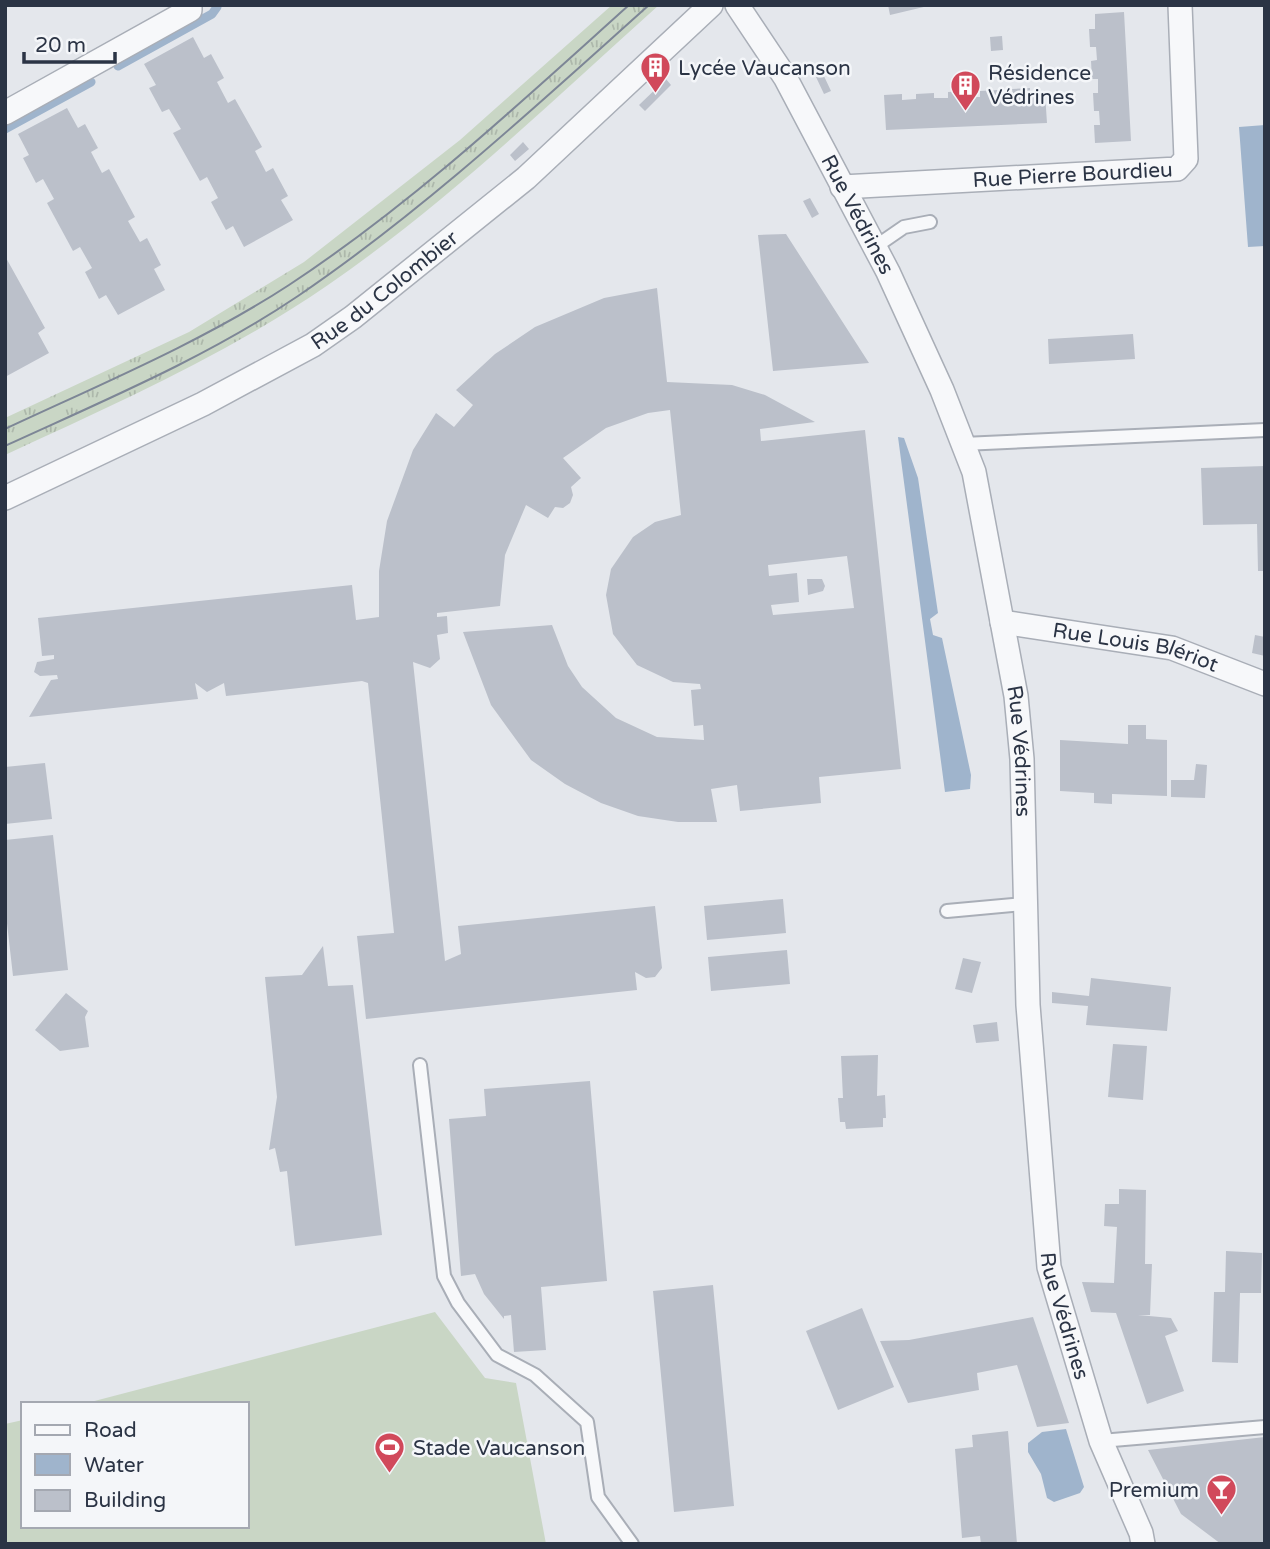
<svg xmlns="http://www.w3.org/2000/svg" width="1270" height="1549" font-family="'Varela Round',sans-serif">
<defs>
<pattern id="grass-tufts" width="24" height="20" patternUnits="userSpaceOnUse" patternTransform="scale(1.75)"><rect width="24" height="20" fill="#c9d6c5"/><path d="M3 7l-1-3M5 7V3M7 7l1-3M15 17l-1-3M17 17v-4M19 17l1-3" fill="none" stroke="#adb8ab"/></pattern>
</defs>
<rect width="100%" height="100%" fill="#e4e7ec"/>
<path fill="url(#grass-tufts)" d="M612 5H659C552 101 447 203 328 285 228 354 115 404 5 455V418L189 332 304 262 460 140Z"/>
<path fill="#c9d6c5" d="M435 1312 485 1378 516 1383 546 1544H5V1424L23 1420V1526H247V1404H83Z"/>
<path fill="#9fb4cc" d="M1265 125V246L1248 247 1239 127Z
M898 437 904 438 918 478 938 613 930 619 933 635 942 638 971 775 970 789 945 792Z
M1066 1429 1084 1487 1080 1493 1054 1502 1047 1498 1041 1474 1028 1452V1443L1042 1432Z"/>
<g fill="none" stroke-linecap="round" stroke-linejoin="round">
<path stroke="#9fb4cc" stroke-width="9" d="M118 66 212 14 217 7
M5 129 91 82"/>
</g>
<path fill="#bbc0ca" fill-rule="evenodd" d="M888 5H928V6L890 15Z
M1124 12 1131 141 1095 143 1094 125H1100L1099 111H1094L1093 93H1098V79H1092L1091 61 1097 60 1096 47H1090L1089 29H1095V14Z
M1002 36 1003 50 991 51 990 37Z
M193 37 204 58 211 54 224 78 217 82 228 103 235 99 262 147 255 151 266 172 273 168 288 196 281 200 293 220 244 247 233 226 226 230 211 202 218 198 207 177 200 181 173 133 181 129 169 109 162 112 149 88 156 85 144 64Z
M823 74 831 91 824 94 816 77Z
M666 79 671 85 645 111 639 105Z
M1030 88V94L1045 93 1047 123 886 130 884 95 902 94V100L916 99V94L934 93V98H948V92L966 91V97H980V91L998 90V95H1013L1012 89Z
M67 108 78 128 85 124 98 148 91 152 102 173 109 169 135 217 128 221 140 242 147 238 161 265 154 269 165 290 118 315 106 295 99 299 85 272 92 268 80 247 73 251 47 203 54 199 43 179 36 183 23 158 29 155 18 134Z
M523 142 529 149 515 161 510 155Z
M810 198 819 214 812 218 803 201Z
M786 234 869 363 773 371 758 235Z
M5 256 45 328 38 333 49 353 5 377Z
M657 288 667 382 732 385 765 395 815 422 760 429 761 441 865 430 901 769 819 777 821 803 740 811 737 785 711 789 717 822H678L638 816 601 803 565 784 531 760 491 705 463 632 552 625 568 666 582 687 616 718 657 737 704 740 703 725 694 726 691 690 701 689 700 684 673 682 637 665 613 634 606 595 611 569 633 537 655 522 681 515 670 410 648 413 606 428 563 458 581 478 571 487 573 495 570 503 563 508 555 507 548 518 526 505 505 555 500 606 437 613V617L447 616 448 633 437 635 440 659 430 668 413 662 445 961 461 954 458 926 655 906 662 968 655 977 646 978 635 972 637 990 366 1019 357 936 394 933 368 683 362 681 226 696 224 683 207 692 195 683 198 699 29 717 51 680 58 679 57 675 40 676 34 672 37 662 54 659V655L42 656 38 618 352 585 356 620 379 617V571L387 521 413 450 436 413 454 427 473 405 456 390 495 354 535 327 604 298ZM847 556 854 608 773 615 771 605 799 602 797 573 769 576 768 565Z
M1133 334 1135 359 1049 364 1048 339Z
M1265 466V571H1258L1257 524 1203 525 1201 468Z
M807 579H822L825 586 823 591 808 595Z
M1255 635 1265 637V656L1252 653Z
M1128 725H1146V739L1167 740V796L1112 794V804L1094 803V793L1060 791V740L1128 744Z
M45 763 52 819 5 824V767Z
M1196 764 1207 765 1205 798 1171 797V780H1194Z
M53 835 68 970 13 976 5 906V840Z
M783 899 786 933 707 940 704 906Z
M323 946 328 986 353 985 382 1235 295 1246 287 1171 280 1172 275 1148 269 1150 277 1097 265 977 302 975Z
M787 950 790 984 711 991 708 957Z
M963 958 981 962 972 993 955 989Z
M1091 978 1171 987 1167 1031 1086 1025 1088 1006 1052 1003V992L1089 996Z
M66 993 88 1011 85 1017 89 1047 60 1051 35 1030Z
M997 1022 999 1041 976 1043 973 1025Z
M1113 1044 1147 1046 1143 1100 1108 1097Z
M878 1055 877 1096 885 1095 886 1118H883V1127L846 1129 845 1122H840L838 1098H843L841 1056Z
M590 1081 607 1281 541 1287 546 1350 514 1352 511 1315 504 1316V1319L484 1294 475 1274 461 1276 449 1119 486 1116 484 1089Z
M1119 1189 1146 1190 1145 1264H1152L1150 1315H1138L1171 1318 1178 1331 1165 1336 1184 1391 1147 1404 1116 1313 1091 1312 1082 1282 1114 1283 1117 1227 1104 1226 1105 1204H1119Z
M1226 1251 1262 1253 1261 1293H1240L1238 1363 1212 1362 1214 1292H1225Z
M713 1285 734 1506 674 1512 653 1291Z
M862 1308 894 1387 838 1410 806 1331Z
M1033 1317 1069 1423 1037 1427 1017 1365 977 1373 979 1390 908 1403 880 1341 909 1340Z
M1008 1431 1017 1544H981L980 1536 962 1538 955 1449 973 1447 972 1435Z
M1265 1437V1544H1221L1181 1514 1148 1450Z"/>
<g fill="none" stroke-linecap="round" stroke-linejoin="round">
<defs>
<path id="lane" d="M875 247 904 227 930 222
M963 444 1265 430
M947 911 1023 904
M420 1065 444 1276 458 1303 497 1355 535 1375 587 1422 598 1497 632 1544
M1101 1441 1265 1427"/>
<g id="street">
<path id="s1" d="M737 5 785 77 888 272 942 390 974 472 1016 696 1022 759 1028 1005 1049 1267 1101 1441 1141 1533 1143 1544"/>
<path d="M5 113 190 10V5"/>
<path id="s2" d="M842 187 1177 169 1186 159 1180 5"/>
<path id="s3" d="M5 498 203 404 313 345 353 317 526 178 711 5"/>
<path id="s4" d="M1002 622 1172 648 1265 684"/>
</g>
</defs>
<use href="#lane" stroke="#a9aeb7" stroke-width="16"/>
<use href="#street" stroke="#a9aeb7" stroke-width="26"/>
<use href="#lane" stroke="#f7f8fa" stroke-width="12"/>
<use href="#street" stroke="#f7f8fa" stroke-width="23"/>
<path stroke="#7d8696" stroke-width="2" d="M5 429C99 385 202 342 289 285 412 204 520 103 629 5
M5 446C103 401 208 357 298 296 423 211 536 106 649 5"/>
</g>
<defs>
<symbol id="building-pin" viewBox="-11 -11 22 30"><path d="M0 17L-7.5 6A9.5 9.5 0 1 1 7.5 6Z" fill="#d1495b" stroke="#f4f6f9"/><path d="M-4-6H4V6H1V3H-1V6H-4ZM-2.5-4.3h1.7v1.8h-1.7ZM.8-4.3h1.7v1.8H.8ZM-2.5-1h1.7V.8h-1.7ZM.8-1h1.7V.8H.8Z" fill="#fff"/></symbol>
<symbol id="stadium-pin" viewBox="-11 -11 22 30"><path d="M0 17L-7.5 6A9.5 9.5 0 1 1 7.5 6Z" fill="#d1495b" stroke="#f4f6f9"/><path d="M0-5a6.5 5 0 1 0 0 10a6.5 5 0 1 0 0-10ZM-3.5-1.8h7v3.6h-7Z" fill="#fff"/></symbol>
<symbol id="bar-pin" viewBox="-11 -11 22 30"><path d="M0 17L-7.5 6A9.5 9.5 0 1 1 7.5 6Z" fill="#d1495b" stroke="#f4f6f9"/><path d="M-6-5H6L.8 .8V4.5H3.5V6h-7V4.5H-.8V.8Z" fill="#fff"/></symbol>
</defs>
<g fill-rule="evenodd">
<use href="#building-pin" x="638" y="50" width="35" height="47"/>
<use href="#building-pin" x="948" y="68" width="35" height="47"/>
<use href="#stadium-pin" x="372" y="1430" width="35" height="47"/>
<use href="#bar-pin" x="1204" y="1472" width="35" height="47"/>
</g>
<g text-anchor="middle" stroke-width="5" stroke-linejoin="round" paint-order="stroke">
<g font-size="21" fill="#2b3445" stroke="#f4f6f9" text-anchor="start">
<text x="678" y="75">Lycée Vaucanson</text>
<text x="988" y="80">Résidence<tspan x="988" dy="24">Védrines</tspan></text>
<text x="413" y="1455">Stade Vaucanson</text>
<text x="1199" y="1497" text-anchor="end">Premium</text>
</g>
<g font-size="21" fill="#2b3445" stroke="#f4f6f9">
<text dy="7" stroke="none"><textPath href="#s2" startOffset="231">Rue Pierre Bourdieu</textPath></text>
<text dy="7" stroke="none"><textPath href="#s1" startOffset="242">Rue Védrines</textPath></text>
<text dy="7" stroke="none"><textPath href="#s3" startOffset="434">Rue du Colombier</textPath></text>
<text dy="7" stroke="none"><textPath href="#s4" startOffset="136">Rue Louis Blériot</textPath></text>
<text dy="7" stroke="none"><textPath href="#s1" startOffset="808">Rue Védrines</textPath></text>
<text dy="7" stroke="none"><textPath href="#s1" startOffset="1376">Rue Védrines</textPath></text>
</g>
</g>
<rect width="1270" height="1549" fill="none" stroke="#2b3445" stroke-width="14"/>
<rect x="21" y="1402" width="228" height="126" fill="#f4f6f9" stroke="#a4a8b1" stroke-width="2"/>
<rect x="35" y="1425" width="35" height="10" fill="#f7f8fa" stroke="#a4a8b1" stroke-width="2"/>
<text x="84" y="1437" font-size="21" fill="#2b3445">Road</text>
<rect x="35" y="1454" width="35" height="21" fill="#9fb4cc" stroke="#a4a8b1" stroke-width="2"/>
<text x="84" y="1472" font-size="21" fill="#2b3445">Water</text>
<rect x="35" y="1490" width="35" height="21" fill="#bbc0ca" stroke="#a4a8b1" stroke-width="2"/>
<text x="84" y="1507" font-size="21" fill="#2b3445">Building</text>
<path d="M24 52v10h91v-10" fill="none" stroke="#2b3445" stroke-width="3.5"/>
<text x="35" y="52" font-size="21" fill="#2b3445" stroke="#f4f6f9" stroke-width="5" paint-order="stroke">20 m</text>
</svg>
